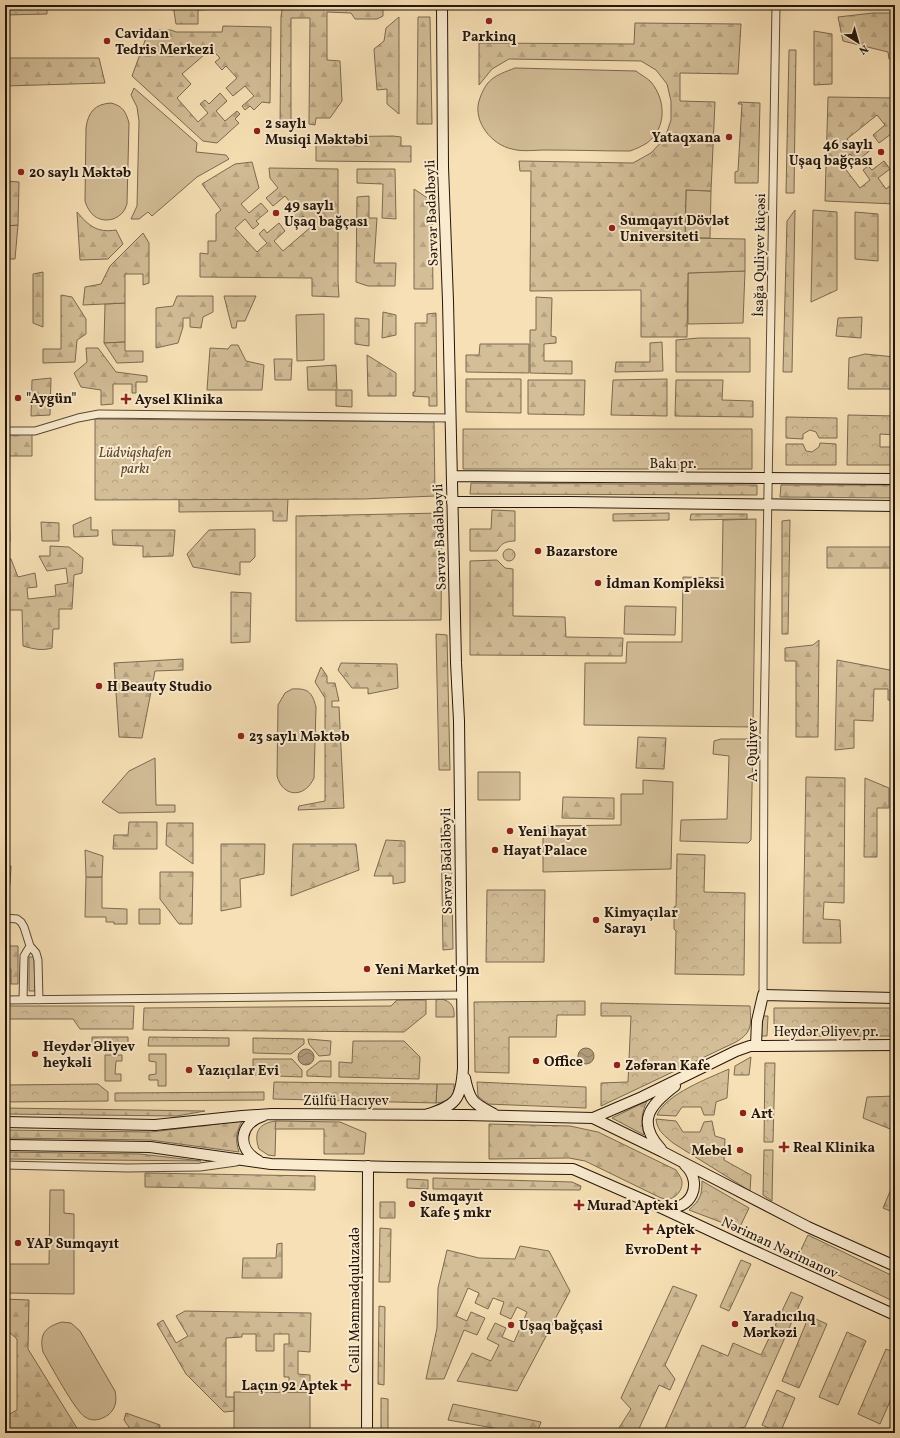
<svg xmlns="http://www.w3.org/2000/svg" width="900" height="1438" font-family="Vollkorn,serif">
<defs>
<pattern id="forest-firs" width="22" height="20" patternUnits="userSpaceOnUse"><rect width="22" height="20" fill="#d3be98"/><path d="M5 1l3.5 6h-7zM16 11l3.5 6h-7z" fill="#b5a382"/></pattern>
<pattern id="park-crowns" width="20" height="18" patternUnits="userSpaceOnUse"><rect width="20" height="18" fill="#d3be98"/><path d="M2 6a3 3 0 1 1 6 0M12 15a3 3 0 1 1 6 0" fill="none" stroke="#b5a382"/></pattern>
<pattern id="water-waves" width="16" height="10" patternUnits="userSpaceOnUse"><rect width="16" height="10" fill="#af9b7b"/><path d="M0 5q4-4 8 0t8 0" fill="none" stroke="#8e7d63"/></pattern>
</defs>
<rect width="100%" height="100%" fill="#f7e0b5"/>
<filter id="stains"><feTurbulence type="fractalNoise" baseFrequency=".005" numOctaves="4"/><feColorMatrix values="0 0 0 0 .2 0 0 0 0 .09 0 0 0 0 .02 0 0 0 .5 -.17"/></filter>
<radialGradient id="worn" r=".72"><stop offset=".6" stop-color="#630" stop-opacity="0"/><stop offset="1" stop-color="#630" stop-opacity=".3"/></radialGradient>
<path fill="#d3be98" stroke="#7b6a52" d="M515 68 636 71C641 75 647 78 651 82 666 100 667 128 647 143 642 146 636 149 630 151 602 151 574 150 545 150 535 150 522 152 512 149 492 145 473 122 479 101 486 79 494 76 515 68Z
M134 88 197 143 196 152 226 155 229 159 197 177 152 216 148 212 139 219H131L137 206 139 121 137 107 131 95Z
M111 103C123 106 126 112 129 123L127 204C126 206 125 210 123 212 121 215 116 218 113 219 98 223 89 214 85 201L86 128C88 112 95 104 111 103Z
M686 190 711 191 710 238H685Z
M18 225 15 259H5V226Z
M745 271 743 323 688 324V273Z
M125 303V342L104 343 105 304Z
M324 314V360L297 361 296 315Z
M756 519 753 727 584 725 585 663H626L627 642H682L683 577 722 578 723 520Z
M625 606 676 607 675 635 624 634Z
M292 689C308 688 312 692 316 707L314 778C305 798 283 798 277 776L278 705 285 693Z
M721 739H753L751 840 748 843 680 841 681 820 727 819 729 756 713 754 714 741Z
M155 758 156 805H175V812L119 813 102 802 129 771Z
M478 772H520V800H478Z
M643 780 673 782 671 869 543 872V826L621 825V794H643Z
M86 877H102V908L127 909V924H114V922H106V917H85Z
M139 909H160V924H139Z
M29 957H34L35 991H29Z
M441 999C451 1001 455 1007 454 1017H436V1000Z
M762 1016H768L767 1036H761Z
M149 1054H166V1086H158V1080H149V1075L156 1074V1062L149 1061Z
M105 1055H122V1061H116L115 1074H121V1081H105Z
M437 1084H454C455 1097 449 1102 436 1103Z
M276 1121 275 1156 268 1155 259 1149C253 1132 259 1123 276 1121Z
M50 1190H64V1213L74 1214V1294L5 1293V1264H49Z
M62 1322 71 1323 80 1331 115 1391C117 1400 116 1409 108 1415 101 1420 92 1422 85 1417 75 1411 50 1364 43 1352 39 1334 45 1327 62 1322Z
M234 1392H310V1431H234Z"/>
<path fill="url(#forest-firs)" stroke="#7b6a52" d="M5 5H47V14L5 15Z
M173 5H239V8L198 10V24H176Z
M283 5H383V16L377 19H355L351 13 327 12V60L340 61 342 101 330 118H316L315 125 309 124 310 18H291V124L280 128 281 16Z
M873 13H895V59H889L888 52 843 41 838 17Z
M399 17V114L387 104V89L377 90 374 49 384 41 386 28Z
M418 17H430L432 124H417Z
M635 23 741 24 738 74 680 73V101L715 102 711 191 686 190 685 238 745 239V271L688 273 687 337H641V290L530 291 531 171H520L519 161 633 163 651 153 665 138 671 120V101L667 84 656 70 641 61 509 59 492 69 479 85V43L634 44Z
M223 26 271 27 270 103 262 102 254 110 250 106 245 110 242 106 254 96 245 86 233 96 226 88 237 78 226 66 222 70 215 62 220 58 211 49 182 74 191 84 177 98 198 122 208 113 200 104 205 100 209 104 220 93 227 101 216 111 225 121 237 111 240 114 235 119 239 123 217 143 203 141 132 76 149 30H171L176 32H222Z
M814 31 832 34V84L814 85Z
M789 50H796L794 193H786Z
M5 58H99L105 83 5 86Z
M828 97 895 98V138L891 134 879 143 873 135 885 125 877 115 847 139 855 149 867 139 873 148 862 157 864 160 858 164 850 154 840 162 860 188 870 180 863 170 868 166 872 170 884 161 890 169 878 178 886 189 895 182V204L825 201Z
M739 102 760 103 758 183H735V172L738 171 742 104H738Z
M393 136 401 137V146H411V162L316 161V137Z
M252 162 259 188 241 204 249 213 261 203 268 211 256 221 259 224 253 229 245 219 235 228 257 252 267 243 259 234 264 229 267 233 279 223 285 231 274 241 283 251 312 226 303 216 291 226 284 218 295 208 285 196 273 206 266 198 278 188 270 178 269 168 338 169V282L339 297 312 296V278L200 277V253L208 254V241H216V214L221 210 202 184 235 164Z
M357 169H395L396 219 382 218 383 184 357 183Z
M5 181 19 182 18 225 5 226Z
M414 189 432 201 433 289H414Z
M369 196V218H377L374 263H396L395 286H368L356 282 357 197Z
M795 210 792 372H783L787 221Z
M813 210 837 212V290L811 302Z
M77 212C89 226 97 233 116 230L123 244 108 259 80 260Z
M855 212 878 214V261L855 259Z
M143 233 149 243V283L143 285V274H125V303L83 305 85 287 101 284 110 266Z
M43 272V327L33 323V274Z
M61 295 72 297 86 319V334L77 340 75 362 43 363V349H61Z
M177 296H213V312L203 317 201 328 190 327V318H183V327L178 343 156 348V308L173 306Z
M224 296H256L245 321H237L236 328H232Z
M536 297 552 298 551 336 556 337V343L544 344V361H572V374L530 373V330H536Z
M383 312 396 315V335L382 338Z
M436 313 437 406H429V397L413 396V392H415V323H427V314Z
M862 317 861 338 836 336 838 318Z
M355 318 369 319V346L355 344Z
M699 338H750V372H676V340Z
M125 342V351H143V362L117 363 104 343Z
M662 342 663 371 615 372 616 362H650V343Z
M480 344H529V373L466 372V355H479Z
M231 345H238L246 361 264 365 262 390H207L210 348 228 349Z
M86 348H98L116 372 147 376V382H136V393H132V384H113V404L101 405V390L81 387 74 373 87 362Z
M865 354 895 357V389H848L849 358Z
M367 355 396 373V396H368Z
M274 359H292L291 380H275Z
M336 365 337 390H352V407L336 406V390H308L307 367Z
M51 378 50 415 31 416 32 380Z
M466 379H521V413L466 412Z
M667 379V416L611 415 613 380Z
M528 380H585L584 415 528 414Z
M676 380H723L722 400 753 401V417L675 416Z
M32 434V456H8L9 435Z
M5 464H8L10 541H5Z
M471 483 757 485V495L470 494Z
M781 485H895V498L780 497Z
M288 498 287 521H273V511L179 512V499Z
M492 510 515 511V541C507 541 501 543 497 551H470V529H491Z
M442 513 441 620 296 621V516Z
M669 513V520L613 521V514Z
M691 514H747V519L690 520Z
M91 517V530H98V536L74 537 73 525Z
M790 520 788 634H782V521Z
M41 522 59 523V541H42Z
M255 529V557L250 562H240V575L193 567 187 554 209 530Z
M112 530H175L173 556 143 557V546L113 545Z
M50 546 69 547 83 558 82 573 74 575 72 609H59V629H53L52 648C42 651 33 649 23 646L22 610H5V558L11 559 18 577 35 573 37 587 27 588 28 599 56 596 55 585 68 583 66 568 47 571 39 556H50Z
M827 547H895V568H827Z
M497 560 505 568 513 569V616L565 617 566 637 623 638 622 656 470 655V561Z
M231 592 251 593 250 642 231 643Z
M436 634 447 635 450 770H439Z
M819 640 818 737H796V661H785V648L813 645Z
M183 659V670L155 671 142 738 119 737 114 663Z
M837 660 895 671V700H888V689H874L873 721 854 720V748L835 750Z
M341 663 397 664 398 688 368 694V688H352L338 670Z
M321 667 327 676V683H335L339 701H332V707H339L344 808 298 810 299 806 325 801V698L315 682Z
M638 737 666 738 664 769 636 768Z
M806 777 845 778 844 903 824 902 823 919 840 920 841 943H803Z
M865 778 889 788V808H877V857H864Z
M563 797 614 798V819L562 818Z
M129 822H157V849H113L114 835H128Z
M167 823H193V864L166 845Z
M441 828 451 829 453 949 443 950Z
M386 840 405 841V882L393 884V876H374Z
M221 844H265L264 874 240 879 241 907 221 911Z
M293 844H356L359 870 291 896Z
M85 850 103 856 102 877H86Z
M5 865 11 866 10 885 5 886Z
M160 872H193L192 924H179L160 899Z
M5 946H18V984H11V969L5 968Z
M751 1057 749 1075H734L735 1066Z
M895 1096V1131L863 1118 867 1097Z
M647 1101C641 1114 641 1121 644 1135L612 1118Z
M5 1108 205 1111 177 1116 5 1114Z
M242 1121C236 1132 235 1140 239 1152L150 1140 5 1138V1130L151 1132Z
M276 1121 340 1122 366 1133 364 1154H324V1129H275Z
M489 1124 570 1126 598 1132 676 1170C678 1173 680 1176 681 1178 685 1187 677 1199 667 1199 665 1199 663 1198 661 1198L585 1161 569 1158 489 1159Z
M5 1152 140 1154 201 1161 5 1159Z
M145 1173 315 1176V1190L145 1187Z
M433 1178 572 1182 581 1186 580 1190 433 1189Z
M407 1179 428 1180V1189L407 1188Z
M895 1180V1213L883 1208Z
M380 1202H395V1218H380Z
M380 1228 391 1229 390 1282H379Z
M282 1243V1278H242L243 1258H276L277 1244Z
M520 1246 549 1251 570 1291 517 1391 457 1381 472 1353 491 1361 499 1345 487 1339 495 1323 506 1328 502 1337 514 1342 527 1312 517 1307 511 1319 500 1314 504 1302 493 1298 488 1309 475 1303 479 1293 468 1288 456 1316 467 1321 471 1312 485 1318 477 1335 464 1330 444 1379H426L437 1328 438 1288 447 1250 479 1258 515 1259Z
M741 1260 751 1264 729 1311 720 1307Z
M673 1286 697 1295 665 1365 675 1379 670 1390 659 1385 637 1433 619 1428 631 1409 621 1398Z
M791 1292 803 1297 745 1427 716 1433H663L702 1345 728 1356 733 1343 761 1355Z
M5 1299 29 1300 28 1349 80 1433H8V1415L17 1410V1339L8 1331V1320H5Z
M379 1306 385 1307 384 1385 378 1384Z
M185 1311 311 1313 310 1352 298 1351V1374L310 1375V1392H273V1385H289V1377H284V1344H289V1334H274V1351H256V1334H242V1337L226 1338V1397H234V1411L224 1412 186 1374 157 1324 163 1320 176 1343 188 1336 176 1316Z
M809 1316 827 1324 799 1388 782 1381Z
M847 1332 866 1341 838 1405 819 1397Z
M886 1349 895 1353V1390L880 1424 858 1414Z
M777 1390 795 1398 780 1433 762 1425Z
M381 1398 388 1399V1433H381Z
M453 1404 541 1422 537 1433H516V1432L448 1420Z
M126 1413 160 1425 159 1433H133L124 1420Z"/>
<path fill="url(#park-crowns)" stroke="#7b6a52" d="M848 415 895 416V435L880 434V447H895V465H847Z
M786 417 837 418V438H819L816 432 810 430 803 434V439L786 438Z
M95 419 434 422 435 496 363 499 95 500Z
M463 429H752V469H463Z
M820 443 836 444V465H786V444H803L806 451 812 452 819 447Z
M503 555a6 6 0 1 1 12 0a6 6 0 1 1-12 0Z
M677 854 705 855 704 892 745 893 744 975 675 974 676 931 674 929V907L676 906Z
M487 890H545L544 962H486Z
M397 1000H426V1014L404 1032 143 1030 144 1008 391 1006Z
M585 1001V1015H557L556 1037H509V1073L475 1072 474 1002Z
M601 1003 750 1006C751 1024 753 1032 736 1042L601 1106V1083L628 1082 631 1016H601Z
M5 1006H134L133 1029H80L73 1019H5Z
M774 1008H895V1036H774Z
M92 1037H128V1047H92Z
M149 1037 229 1038V1046H148Z
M253 1038 304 1039V1044L291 1054 253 1053Z
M308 1039 331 1041 330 1055 319 1056 309 1044Z
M353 1041H404L420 1057 419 1079 339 1077V1062L352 1063Z
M253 1059H292L302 1070V1077L253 1075Z
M320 1061H331V1077L307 1076V1071Z
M765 1063H775L773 1142H764Z
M729 1069 727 1098 716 1102 714 1115H704L701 1107H682L676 1116 657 1115C666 1094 709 1078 729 1069Z
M274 1082 437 1084 436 1103 273 1099Z
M477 1082 586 1087V1108L487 1104 478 1096Z
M98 1084 108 1092V1101L5 1102V1085Z
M264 1092V1100L115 1101V1093Z
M656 1119 676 1121 683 1132H700L704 1122 712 1121 715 1136 725 1139 724 1160 751 1175 750 1191 673 1143C665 1136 657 1131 656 1119Z
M764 1150H773L772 1201 763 1195Z
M702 1181 749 1208 739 1229 689 1210C700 1200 702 1196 702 1181Z
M808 1235 895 1277V1302L798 1256Z"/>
<path fill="url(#water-waves)" stroke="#77664e" d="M578 1056a8 8 0 1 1 16 0a8 8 0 1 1-16 0Z
M298 1057a8 8 0 1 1 16 0a8 8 0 1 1-16 0Z"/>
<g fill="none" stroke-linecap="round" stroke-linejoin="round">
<defs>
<path id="street" d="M5 431H35L78 418 99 414 450 418
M5 918 17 919 21 922 24 927 30 946 36 953 38 960 39 1000
M763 995 764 734 776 5
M5 1000 462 995
M23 1000 24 956 30 946
M5 1165 127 1168 200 1167 236 1162"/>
<path id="secondary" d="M452 476 895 479
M452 502H571L895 506
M756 1045 757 1021 763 995 895 998
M465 1078C470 1102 473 1103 494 1114
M426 1115C456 1105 461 1101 463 1068L459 721 456 663 448 301 443 167 442 5
M593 1118 642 1097 736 1051 750 1046 895 1045
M5 1122 155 1125 242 1116 272 1114 465 1115 593 1118 663 1152 808 1227 895 1266
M5 1145 150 1147 271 1164 394 1167 573 1169 653 1204 741 1245 895 1315
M661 1149C635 1121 651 1104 675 1086
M259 1161C236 1149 239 1123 263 1116
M665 1207C691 1212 704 1183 685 1165
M367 1433 368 1166"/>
</defs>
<use href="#street" stroke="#584836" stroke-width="9"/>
<use href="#secondary" stroke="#23160b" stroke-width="12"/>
<use href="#street" stroke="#faebcf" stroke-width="7"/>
<use href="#secondary" stroke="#faebcf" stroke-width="10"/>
</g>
<g fill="#8f2418" stroke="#faebcf" stroke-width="1.5">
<circle cx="489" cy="21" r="4"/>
<circle cx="107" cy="41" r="4"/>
<circle cx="257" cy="131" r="4"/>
<circle cx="729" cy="137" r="4"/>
<circle cx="881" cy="152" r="4"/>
<circle cx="21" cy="172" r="4"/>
<circle cx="276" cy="213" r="4"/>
<circle cx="612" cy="228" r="4"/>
<circle cx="18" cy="398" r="4"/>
<path d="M124 393h4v4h4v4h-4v4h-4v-4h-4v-4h4z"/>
<circle cx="538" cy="551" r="4"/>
<circle cx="598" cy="583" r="4"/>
<circle cx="99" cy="686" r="4"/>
<circle cx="241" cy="736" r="4"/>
<circle cx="510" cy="831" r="4"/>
<circle cx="495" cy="850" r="4"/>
<circle cx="596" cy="920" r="4"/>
<circle cx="367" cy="969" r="4"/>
<circle cx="35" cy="1054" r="4"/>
<circle cx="536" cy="1061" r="4"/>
<circle cx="617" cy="1065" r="4"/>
<circle cx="189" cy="1070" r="4"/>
<circle cx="743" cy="1113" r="4"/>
<path d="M782 1141h4v4h4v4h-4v4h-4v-4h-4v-4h4z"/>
<circle cx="740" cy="1150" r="4"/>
<circle cx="412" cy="1204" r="4"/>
<path d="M577 1199h4v4h4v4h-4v4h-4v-4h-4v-4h4z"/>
<path d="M646 1223h4v4h4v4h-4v4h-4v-4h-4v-4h4z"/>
<circle cx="18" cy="1243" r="4"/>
<path d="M694 1243h4v4h4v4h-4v4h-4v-4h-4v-4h4z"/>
<circle cx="735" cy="1324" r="4"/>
<circle cx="511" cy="1325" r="4"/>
<path d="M344 1379h4v4h4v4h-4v4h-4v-4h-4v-4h4z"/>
</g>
<g text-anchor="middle" stroke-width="4" stroke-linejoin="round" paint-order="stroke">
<g font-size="14" font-weight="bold" fill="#23160b" stroke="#faebcf" text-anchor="start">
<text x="115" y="38">Cavidan<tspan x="115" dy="16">Tedris Merkezi</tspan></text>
<text x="489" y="41" text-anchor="middle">Parkinq</text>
<text x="265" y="128">2 saylı<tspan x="265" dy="16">Musiqi Məktəbi</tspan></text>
<text x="721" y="142" text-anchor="end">Yataqxana</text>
<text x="873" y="149" text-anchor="end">46 saylı<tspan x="873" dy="16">Uşaq bağçası</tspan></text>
<text x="29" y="177">20 saylı Məktəb</text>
<text x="284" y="210">49 saylı<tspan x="284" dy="16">Uşaq bağçası</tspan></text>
<text x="620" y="225">Sumqayıt Dövlət<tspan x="620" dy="16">Universiteti</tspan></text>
<text x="26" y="403">"Aygün"</text>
<text x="135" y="404">Aysel Klinika</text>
<text x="546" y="556">Bazarstore</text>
<text x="606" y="588">İdman Kompleksi</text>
<text x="107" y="691">H Beauty Studio</text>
<text x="249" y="741">23 saylı Məktəb</text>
<text x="518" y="836">Yeni hayat</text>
<text x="503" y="855">Hayat Palace</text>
<text x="604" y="917">Kimyaçılar<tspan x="604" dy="16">Sarayı</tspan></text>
<text x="375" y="974">Yeni Market 9m</text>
<text x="43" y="1051">Heydər Əliyev<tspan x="43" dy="16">heykəli</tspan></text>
<text x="544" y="1066">Office</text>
<text x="625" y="1070">Zәfәran Kafe</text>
<text x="197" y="1075">Yazıçılar Evi</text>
<text x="751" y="1118">Art</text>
<text x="793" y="1152">Real Klinika</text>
<text x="732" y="1155" text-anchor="end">Mebel</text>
<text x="420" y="1201">Sumqayıt<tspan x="420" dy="16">Kafe 5 mkr</tspan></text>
<text x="587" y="1210">Murad Apteki</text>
<text x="656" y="1234">Aptek</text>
<text x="26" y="1248">YAP Sumqayıt</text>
<text x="688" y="1254" text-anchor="end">EvroDent</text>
<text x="743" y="1321">Yaradıcılıq<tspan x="743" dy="16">Mərkəzi</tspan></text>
<text x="519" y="1330">Uşaq bağçasi</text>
<text x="338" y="1390" text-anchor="end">Laçın 92 Aptek</text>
</g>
<g font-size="14" fill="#23160b" stroke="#faebcf">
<text transform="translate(431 213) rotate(-92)" y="5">Sərvər Bədəlbəyli</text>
<text transform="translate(759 255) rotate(-89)" y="5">İsağa Quliyev küçəsi</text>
<text x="673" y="468">Bakı pr.</text>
<text transform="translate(439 537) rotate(-92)" y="5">Sərvər Bədəlbəyli</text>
<text transform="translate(752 750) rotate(-90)" y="5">A. Quliyev</text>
<text transform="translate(446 861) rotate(-91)" y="5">Sərvər Bədəlbəyli</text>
<text x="826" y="1036">Heydər Əliyev pr.</text>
<text x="346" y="1105">Zülfü Hacıyev</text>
<text transform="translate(780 1247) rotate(25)" y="5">Nəriman Nərimanov</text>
<text transform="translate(354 1300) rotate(-90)" y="5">Cəlil Məmmədquluzadə</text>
</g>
<g font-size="14" font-style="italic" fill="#584835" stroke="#faebcf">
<text x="135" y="457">Lüdviqshafen<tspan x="135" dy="16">parkı</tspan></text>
</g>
</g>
<rect width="900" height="1438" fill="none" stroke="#f7e0b5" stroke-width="20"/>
<rect x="6" y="6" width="888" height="1426" fill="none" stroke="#23160b" stroke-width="2"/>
<rect x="10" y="10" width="880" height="1418" fill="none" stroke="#23160b"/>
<g transform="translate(858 42) rotate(143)" stroke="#faebcf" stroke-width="3" paint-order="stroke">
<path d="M0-3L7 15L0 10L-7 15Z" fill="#23160b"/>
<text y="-6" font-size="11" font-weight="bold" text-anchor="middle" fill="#23160b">N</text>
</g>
<rect width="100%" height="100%" filter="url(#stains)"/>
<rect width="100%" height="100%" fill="url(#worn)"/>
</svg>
